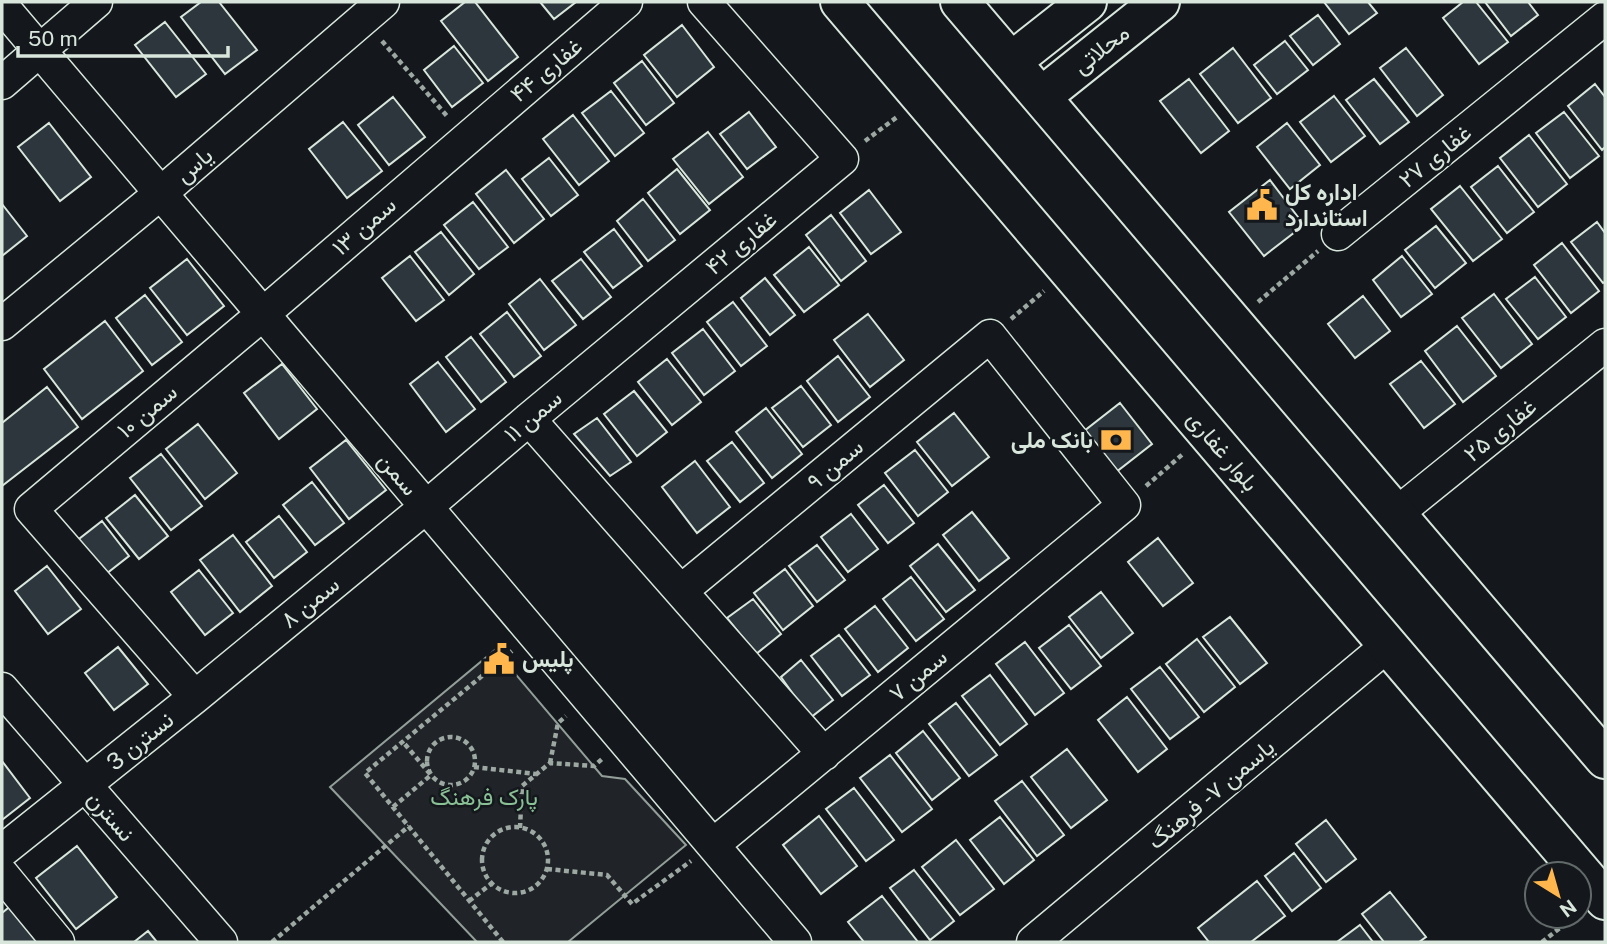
<svg xmlns="http://www.w3.org/2000/svg" width="1607" height="944" font-family="'Public Sans',Vazirmatn,sans-serif">
<rect width="100%" height="100%" fill="#14181c"/>
<path fill="#202428" stroke="#939e99" stroke-width="2" d="M495 650 602 776 625 779 686 845 568 942H477L330 787Z"/>
<path fill="#2c363c" stroke="#d8e6dc" stroke-width="2" d="M201 2H219L257 50 225 74 181 17Z
M465 2H475L518 57 488 81 441 21Z
M540 2H576L554 19Z
M1324 2H1368L1377 13 1349 34Z
M1463 2H1476L1508 42 1479 64 1443 18Z
M1485 2H1528L1538 15 1511 36Z
M1318 15 1340 44 1313 65 1290 36Z
M165 22 206 74 176 97 135 45Z
M682 25 714 67 677 97 644 55Z
M1285 41 1308 70 1277 94 1254 65Z
M454 46 483 83 452 107 424 70Z
M1233 48 1271 98 1238 123 1200 74Z
M1406 48 1443 95 1417 116 1380 68Z
M642 61 674 103 646 125 614 83Z
M1189 79 1229 131 1201 153 1160 101Z
M1374 79 1409 122 1380 144 1346 100Z
M1595 84 1605 97V147L1602 150 1568 106Z
M611 91 644 133 615 156 582 113Z
M1334 96 1365 136 1331 162 1300 122Z
M393 97 425 137 389 165 358 125Z
M749 112 776 147 747 169 720 134Z
M1564 112 1599 156 1570 178 1536 133Z
M573 115 609 161 579 185 543 139Z
M343 122 382 171 347 198 309 149Z
M49 123 91 177 60 201 18 147Z
M1287 123 1320 165 1290 189 1257 147Z
M708 132 743 177 709 204 673 159Z
M1529 135 1567 184 1538 207 1500 158Z
M549 158 578 195 551 216 522 179Z
M1498 166 1534 212 1507 233 1471 187Z
M677 169 710 210 680 234 648 193Z
M506 170 544 219 514 243 476 194Z
M1270 180 1304 225 1264 256 1229 212Z
M1460 186 1502 239 1473 261 1431 209Z
M869 190 901 232 871 254 840 213Z
M643 199 675 240 648 261 617 221Z
M473 202 508 247 479 269 444 225Z
M2 204 27 236 2 256Z
M831 215 866 261 841 281 806 235Z
M1597 222 1605 233V282L1603 283 1571 242Z
M1436 226 1466 263 1435 288 1405 250Z
M614 229 642 266 613 288 584 252Z
M441 232 474 274 449 295 415 252Z
M1562 243 1599 291 1571 313 1534 265Z
M809 247 839 285 804 312 774 275Z
M410 256 444 300 416 321 382 278Z
M1402 256 1432 294 1401 317 1373 280Z
M187 259 224 306 187 335 150 288Z
M581 259 611 297 583 319 552 281Z
M1535 277 1566 317 1538 339 1506 299Z
M765 278 795 315 770 335 741 298Z
M540 279 576 325 544 350 509 304Z
M1494 294 1532 344 1501 368 1462 318Z
M145 295 182 342 152 365 116 318Z
M1363 296 1390 331 1355 358 1328 324Z
M733 302 767 346 741 366 707 322Z
M507 312 541 356 514 377 480 334Z
M868 314 904 360 870 387 834 340Z
M105 321 143 371 82 419 44 369Z
M1457 326 1496 376 1463 402 1425 351Z
M703 329 735 371 704 395 672 353Z
M471 337 506 382 481 402 446 357Z
M838 356 870 397 838 422 807 381Z
M667 359 701 402 672 425 638 382Z
M1421 361 1455 404 1424 428 1390 384Z
M438 362 475 409 446 432 410 384Z
M282 364 317 409 279 439 244 393Z
M801 386 831 425 803 447 772 408Z
M47 387 78 427 2 486V423Z
M634 391 667 432 637 456 604 414Z
M1120 403 1152 444 1111 476 1079 435Z
M766 408 802 454 772 478 736 432Z
M954 413 989 457 952 486 917 442Z
M597 418 631 462 610 476 574 434Z
M198 424 237 473 205 499 166 449Z
M346 440 386 490 349 519 310 468Z
M732 442 764 483 740 502 707 461Z
M915 450 948 492 918 516 885 473Z
M161 454 202 506 171 530 130 478Z
M695 461 730 507 697 533 662 487Z
M312 482 344 523 315 545 283 505Z
M884 485 914 523 888 543 858 505Z
M135 495 168 536 139 559 106 518Z
M972 512 1009 558 979 581 943 535Z
M851 514 878 549 848 572 821 537Z
M279 516 307 552 274 578 246 542Z
M102 521 129 556 97 581 70 546Z
M233 535 272 586 240 612 200 560Z
M1158 538 1193 583 1163 606 1128 562Z
M938 544 975 590 946 612 910 566Z
M817 545 845 580 817 602 789 566Z
M47 566 81 609 48 634 15 591Z
M785 569 813 606 783 630 754 593Z
M199 570 233 613 205 635 171 592Z
M911 577 944 619 916 641 883 599Z
M1101 592 1133 633 1101 658 1069 617Z
M753 599 781 634 756 654 727 618Z
M875 606 908 648 878 672 845 629Z
M1230 617 1267 663 1240 684 1203 637Z
M1069 625 1101 666 1071 689 1039 648Z
M839 635 870 675 842 696 811 656Z
M1197 639 1235 687 1204 712 1166 664Z
M1025 642 1064 693 1035 715 996 664Z
M118 647 148 684 114 710 85 673Z
M801 660 833 700 810 718 781 677Z
M1160 667 1199 717 1170 739 1131 689Z
M990 675 1027 724 1000 745 962 696Z
M1127 697 1167 749 1138 772 1098 720Z
M956 703 997 755 969 776 929 724Z
M923 731 960 778 932 800 896 753Z
M1067 749 1107 800 1071 828 1031 777Z
M890 755 932 809 902 832 860 778Z
M2 761 30 798 2 820Z
M1022 781 1064 835 1037 856 995 801Z
M854 788 894 840 866 861 826 809Z
M819 816 857 866 821 894 783 845Z
M1000 817 1034 860 1004 884 970 840Z
M1326 820 1356 859 1326 882 1296 844Z
M956 840 994 889 960 915 922 867Z
M77 846 117 897 76 929 36 878Z
M1294 853 1321 888 1292 911 1265 876Z
M914 870 954 921 930 940 890 888Z
M1257 881 1285 916 1251 942H1209L1198 928Z
M1390 892 1426 937 1419 942H1384L1362 914Z
M882 896 918 942H864L848 922Z
M13 904 43 942H2V913Z
M1360 925 1373 942H1337Z
M148 931 157 942H134Z"/>
<g fill="none" stroke-linecap="round" stroke-linejoin="round">
<defs>
<path id="minor" d="M2 6 795 942
M2 83 96 2
M1338 234 1605 18
M2 324 161 193 383 2
M529 419 824 754
M1396 514 1605 345
M681 591 990 336 1124 505 713 845
M2 689 221 942
M195 697 31 509 263 314 626 2
M2 851 195 697 426 507 529 419 842 159 704 2
M2 874 58 942
M1033 942 1388 645"/>
<path id="major" d="M840 2 1605 900
M960 2 1605 759
M1011 62 1087 2
M1041 97 1160 2"/>
</defs>
<use href="#minor" stroke="#d8e6dc" stroke-width="35"/>
<use href="#major" stroke="#d8e6dc" stroke-width="42"/>
<path stroke="#9da8a2" stroke-width="4.5" stroke-dasharray="5 3.5" stroke-linecap="butt" d="M382 41 447 116
M865 141 897 117
M1258 302 1318 251
M1011 319 1044 291
M1146 486 1184 453
M427 761a24 24 0 1 1 48 0a24 24 0 1 1-48 0Z
M550 763 558 723 566 716
M474 767 536 774
M393 807 431 775 403 742
M482 860a33 33 0 1 1 66 0a33 33 0 1 1-66 0Z
M520 828 522 786 550 763 594 766 602 759
M547 869 607 875 632 904 691 861
M469 901 491 884
M272 942 409 826
M503 942 365 773 512 651
M1542 942 1575 916"/>
<use href="#minor" stroke="#14181c" stroke-width="32"/>
<use href="#major" stroke="#14181c" stroke-width="38"/>
</g>
<defs>
<symbol id="civic-bare" viewBox="-9 -9 18 18"><path d="M-.6-6.5H3V-4.5H.6V-3L4-1V1h2V6H-6V1h2V-1L-.6-3ZM-1.2 2.5V6h2.4V2.5Z" fill="#ffb74d" stroke="#14181c" stroke-width="2.5" paint-order="stroke"/></symbol>
<symbol id="bank-bare" viewBox="-9 -9 18 18"><path d="M-6-4H6V4H-6ZM0-2.3a2.3 2.3 0 1 0 0 4.6a2.3 2.3 0 1 0 0-4.6Z" fill="#ffb74d" stroke="#14181c" stroke-width="2.5" paint-order="stroke"/></symbol>
</defs>
<g fill-rule="evenodd">
<use href="#civic-bare" x="1240" y="183" width="44" height="44"/>
<use href="#bank-bare" x="1094" y="418" width="44" height="44"/>
<use href="#civic-bare" x="477" y="637" width="44" height="44"/>
</g>
<g text-anchor="middle" stroke-width="5" stroke-linejoin="round" paint-order="stroke">
<g font-size="23" fill="#d8e6dc" stroke="#14181c">
<text transform="translate(1101 49) rotate(-38)" y="8">محلاتی</text>
<text transform="translate(546 70) rotate(-40)" y="8">غفاری ۴۴</text>
<text transform="translate(1435 156) rotate(-39)" y="8">غفاری ۲۷</text>
<text transform="translate(194 165) rotate(-41)" y="8">یاس</text>
<text transform="translate(364 226) rotate(-41)" y="8">سمن ۱۳</text>
<text transform="translate(741 243) rotate(-40)" y="8">غفاری ۴۲</text>
<text transform="translate(147 411) rotate(-40)" y="8">سمن ۱۰</text>
<text transform="translate(533 416) rotate(-40)" y="8">سمن ۱۱</text>
<text transform="translate(1500 430) rotate(-39)" y="8">غفاری ۲۵</text>
<text transform="translate(1223 451) rotate(50)" y="8">بلوار غفاری</text>
<text transform="translate(835 464) rotate(-40)" y="8">سمن ۹</text>
<text transform="translate(398 474) rotate(50)" y="8">سمن</text>
<text transform="translate(310 602) rotate(-39)" y="8">سمن ۸</text>
<text transform="translate(918 675) rotate(-40)" y="8">سمن ۷</text>
<text transform="translate(140 741) rotate(-39)" y="8">نسترن 3</text>
<text transform="translate(1211 794) rotate(-40)" y="8">یاسمن ۷ - فرهنگ</text>
<text transform="translate(111 816) rotate(49)" y="8">نسترن</text>
</g>
<g font-size="23" font-weight="bold" fill="#d8e6dc" stroke="#14181c" text-anchor="start">
<text x="1285" y="200">اداره کل<tspan x="1285" dy="26">استاندارد</tspan></text>
<text x="1093" y="448" text-anchor="end">بانک ملی</text>
<text x="522" y="667">پلیس</text>
</g>
<g font-size="23" fill="#8ac095" stroke="#14181c">
<text x="484" y="805">پارک فرهنگ</text>
</g>
</g>
<rect width="1607" height="944" fill="none" stroke="#d8e6dc" stroke-width="7"/>
<g transform="translate(1558 895) rotate(143)"><circle r="33" fill="#14181c" stroke="#626a69" stroke-width="2"/>
<path d="M0-5L12 26L0 18L-12 26Z" fill="#ffb74d"/>
<text y="-10" font-size="19" font-weight="bold" text-anchor="middle" fill="#d8e6dc">N</text>
</g>
<path d="M18 46v10h210v-10" fill="none" stroke="#d8e6dc" stroke-width="3.5"/>
<text x="28" y="46" font-size="21" fill="#d8e6dc" stroke="#14181c" stroke-width="5" paint-order="stroke">50 m</text>
</svg>
